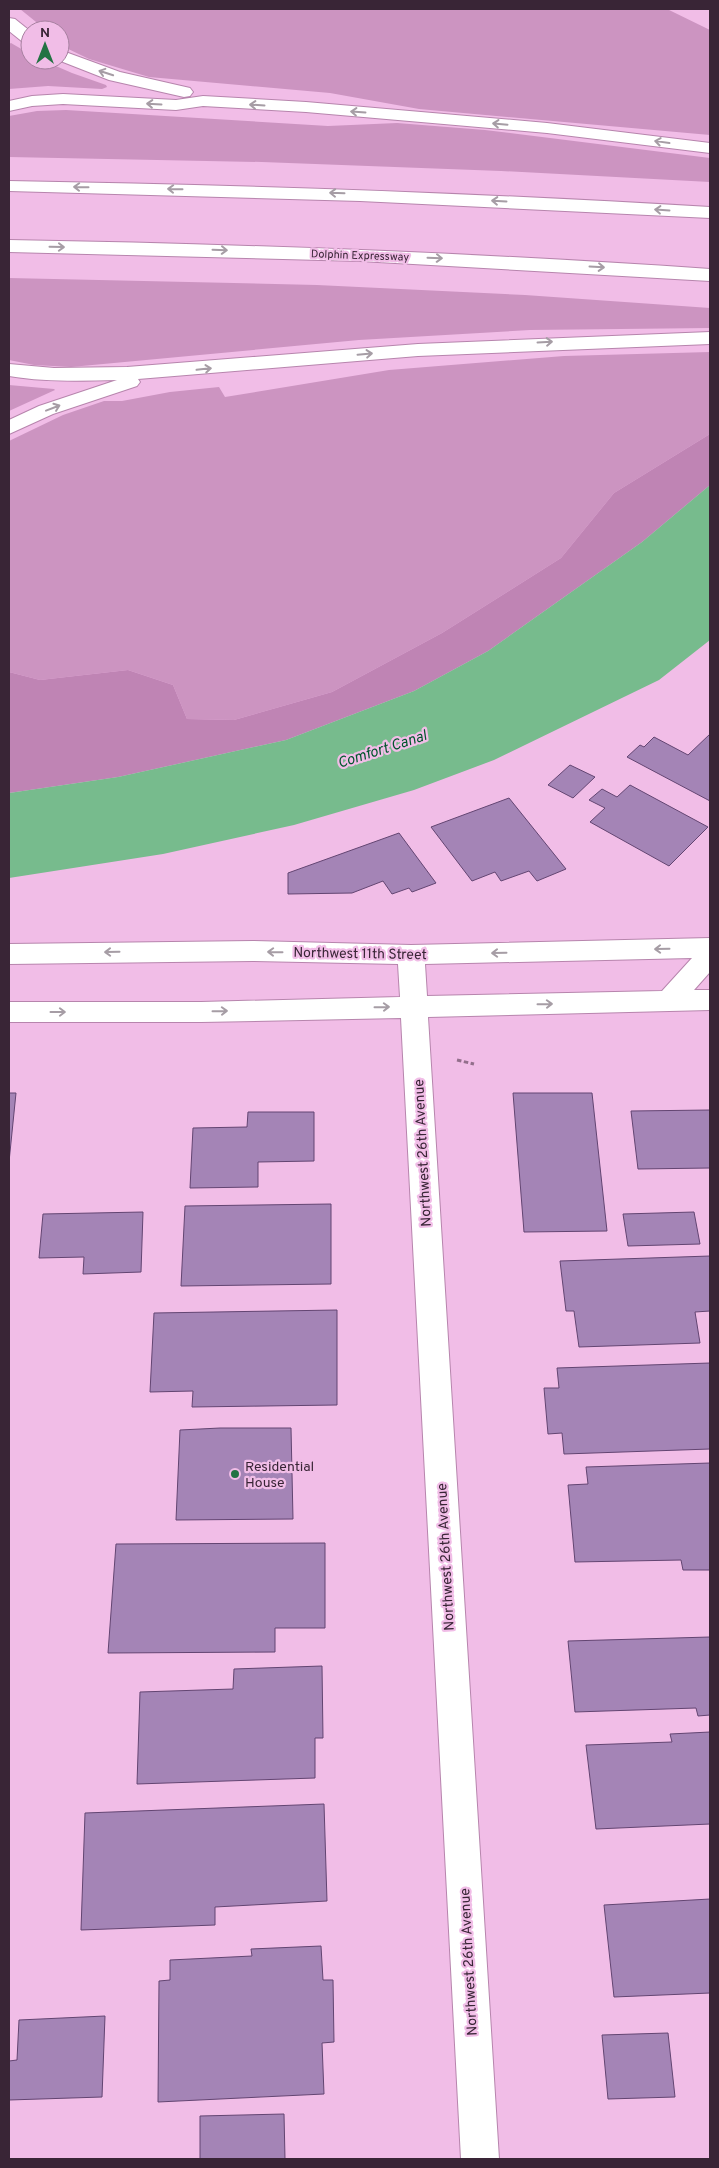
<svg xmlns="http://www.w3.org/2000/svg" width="719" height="2168" font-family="Overpass,sans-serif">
<rect width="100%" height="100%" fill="#f1bde7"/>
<path fill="#cc94c1" d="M20 9H667L710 30V135L419 109 330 93 149 77 89 59 60 45V30H46Z
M11 43 30 54V60H42L72 73 106 85 107 87 102 89 48 86 9 89V44Z
M66 110 328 126 397 123 485 130 710 158V182L501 171 262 162 9 157V116L37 111Z
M9 278 317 285 525 295 710 308V328L530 330 359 340 71 367 34 365 9 360Z
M710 352V434L614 493 561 558 442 633 332 692 234 720 187 719 173 685 128 670 40 680 9 672V441L63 415 104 401H122L170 392 219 387 225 397 389 370 564 356Z
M9 385 54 389 55 390 9 411Z"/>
<path fill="#bf84b4" d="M710 434V485L642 542 488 651 414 691 286 740 118 777 9 793V672L40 680 128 670 173 685 187 719 234 720 332 692 442 633 561 558 614 493Z"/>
<path fill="#77bb8d" d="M710 485V640L659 680 494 760 414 790 294 825 163 854 9 878V793L118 777 286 740 414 691 488 651 642 542Z"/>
<path fill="#a484b6" stroke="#634572" d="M710 734V801L627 757 640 745 644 747 654 737 688 755Z
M570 765 595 777 573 798 548 785Z
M630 785 708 827 669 866 590 822 605 808 589 800 602 789 617 797Z
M509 798 566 869 537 881 529 871 501 881 495 872 472 881 431 827Z
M399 833 436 883 412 892 409 888 392 894 383 881 352 893 288 894V873Z
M9 1093H16L9 1162Z
M513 1093H592L607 1231 524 1232Z
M710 1110V1168L638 1169 631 1111Z
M248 1112H314V1161L258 1162V1187L190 1188 193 1128 247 1127Z
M331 1204V1284L181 1286 185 1206Z
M143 1212 141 1272 83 1274 84 1257 39 1258 43 1214Z
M694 1212 700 1244 628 1246 623 1214Z
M710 1256V1311L695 1312 700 1343 579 1347 574 1311H566L560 1261Z
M337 1310V1405L192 1407 193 1391 150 1392 154 1313Z
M710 1363V1449L564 1454 562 1433 548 1434 544 1388H559L557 1368Z
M220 1428H291L293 1519 176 1520 180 1430Z
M710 1463V1570H683L681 1560 575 1562 568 1485 588 1484 586 1467Z
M325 1543V1628H275V1652L108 1653 116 1544Z
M710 1637V1715L698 1716 696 1708 575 1712 568 1641Z
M322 1666 323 1738H315V1778L137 1784 140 1692 233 1689 234 1669Z
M710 1732V1824L596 1829 586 1745 672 1742 670 1734Z
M324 1804 327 1901 215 1907V1925L81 1930 85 1813Z
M710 1899V1993L614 1997 604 1905Z
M321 1946 323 1980H333L334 2042 322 2043 324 2094 158 2102 159 1981 170 1980V1960L252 1956 251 1949Z
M105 2016 102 2097 9 2100V2061L17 2060 19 2020Z
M668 2033 675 2097 608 2099 602 2035Z
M284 2114 285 2159H200V2116Z"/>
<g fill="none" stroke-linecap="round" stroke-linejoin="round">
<defs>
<path id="minor" d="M710 938V972L694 990H710V1010L428 1017 499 2159H461L401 1018 201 1022H9V1002H201L400 997 398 964 253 961 9 964V944L253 941 411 945ZM692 958 662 991 427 996 425 964Z"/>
<path id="highway" d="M9 18 15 19 30 31V44L24 43 9 31Z
M60 50 120 72 190 88 193 92 190 96 184 97 109 80 58 60H60Z
M63 94 176 100 203 96 306 102 547 123 710 143V153L547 133 306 112 203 106 176 110 63 104 32 106 9 111V101L32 96Z
M9 181C243 185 477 193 710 207V218L360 201 9 191Z
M9 240C243 244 477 253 710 269V281L360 261 9 252Z
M710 332V344L418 356 138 379 140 382 137 386 53 414 9 434V420L39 406 117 380C81 381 44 382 9 376V364L54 368 127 367 418 344Z"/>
</defs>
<use href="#minor" stroke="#b785ad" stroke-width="2"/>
<use href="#highway" stroke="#b785ad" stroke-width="2"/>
<path stroke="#936f8c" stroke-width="3" stroke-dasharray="4.5 2.5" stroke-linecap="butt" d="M457 1060 474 1064"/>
<use href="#minor" fill="#fff" fill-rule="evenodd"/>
<use href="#highway" fill="#fff" fill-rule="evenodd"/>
</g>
<defs><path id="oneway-shaft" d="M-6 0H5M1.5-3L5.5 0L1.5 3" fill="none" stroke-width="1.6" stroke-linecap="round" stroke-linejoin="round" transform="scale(1.25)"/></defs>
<g stroke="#a69da5">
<use href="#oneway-shaft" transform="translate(106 73) rotate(-162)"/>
<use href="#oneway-shaft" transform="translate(154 104) rotate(-177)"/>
<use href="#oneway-shaft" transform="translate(257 105) rotate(-177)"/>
<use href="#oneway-shaft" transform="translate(358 112) rotate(-176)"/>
<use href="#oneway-shaft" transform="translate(500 124) rotate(-175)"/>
<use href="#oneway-shaft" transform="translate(662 142) rotate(-172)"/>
<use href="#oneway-shaft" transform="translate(81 187) rotate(-179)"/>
<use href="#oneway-shaft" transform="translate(175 189) rotate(-179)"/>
<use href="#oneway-shaft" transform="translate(337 193) rotate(-178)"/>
<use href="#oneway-shaft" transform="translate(499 201) rotate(-177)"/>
<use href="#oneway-shaft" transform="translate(662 210) rotate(-176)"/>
<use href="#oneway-shaft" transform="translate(57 247) rotate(1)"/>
<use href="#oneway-shaft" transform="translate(220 250) rotate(2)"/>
<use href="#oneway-shaft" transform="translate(435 258) rotate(2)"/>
<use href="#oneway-shaft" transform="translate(597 267) rotate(3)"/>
<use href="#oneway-shaft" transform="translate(545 342) rotate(-3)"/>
<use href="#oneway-shaft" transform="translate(365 354) rotate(-5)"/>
<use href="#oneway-shaft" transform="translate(204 369) rotate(-6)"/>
<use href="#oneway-shaft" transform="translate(53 408) rotate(-21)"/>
<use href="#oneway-shaft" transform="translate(662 949) rotate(179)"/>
<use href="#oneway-shaft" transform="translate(112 952) rotate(179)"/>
<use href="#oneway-shaft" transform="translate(275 952) rotate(-179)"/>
<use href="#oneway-shaft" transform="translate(499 953) rotate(179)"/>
<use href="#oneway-shaft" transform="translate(545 1004) rotate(-1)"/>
<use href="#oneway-shaft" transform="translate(382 1007) rotate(-1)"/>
<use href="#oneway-shaft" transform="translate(220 1011) rotate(-1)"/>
<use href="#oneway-shaft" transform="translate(58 1012)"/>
</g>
<circle fill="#227343" stroke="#f1bde7" stroke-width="2" cx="235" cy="1474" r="5"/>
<g text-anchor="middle" stroke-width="4.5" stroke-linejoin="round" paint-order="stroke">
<g font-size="11" fill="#392536" stroke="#f1bde7">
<text transform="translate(360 255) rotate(2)" y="4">Dolphin Expressway</text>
</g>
<g font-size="14" fill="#392536" stroke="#f1bde7">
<text transform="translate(360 953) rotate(1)" y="5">Northwest 11th Street</text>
<text transform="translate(422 1153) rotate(-93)" y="5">Northwest 26th Avenue</text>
<text transform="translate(445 1557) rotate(-93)" y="5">Northwest 26th Avenue</text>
<text transform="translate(468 1962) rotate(-93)" y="5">Northwest 26th Avenue</text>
</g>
<g font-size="14" fill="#392536" stroke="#f1bde7" text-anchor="start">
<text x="245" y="1471">Residential<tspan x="245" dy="16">House</tspan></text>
</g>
<g font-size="15" font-style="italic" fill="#00562c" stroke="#f1bde7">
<text transform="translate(382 749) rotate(-18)" y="5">Comfort Canal</text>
</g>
</g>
<rect width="719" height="2168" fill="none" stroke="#392536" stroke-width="20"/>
<g transform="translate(45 45)"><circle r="24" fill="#f1bde7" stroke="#a780a0"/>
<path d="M0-4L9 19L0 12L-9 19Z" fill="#227343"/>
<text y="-8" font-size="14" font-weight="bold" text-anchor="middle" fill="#392536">N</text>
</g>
</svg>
